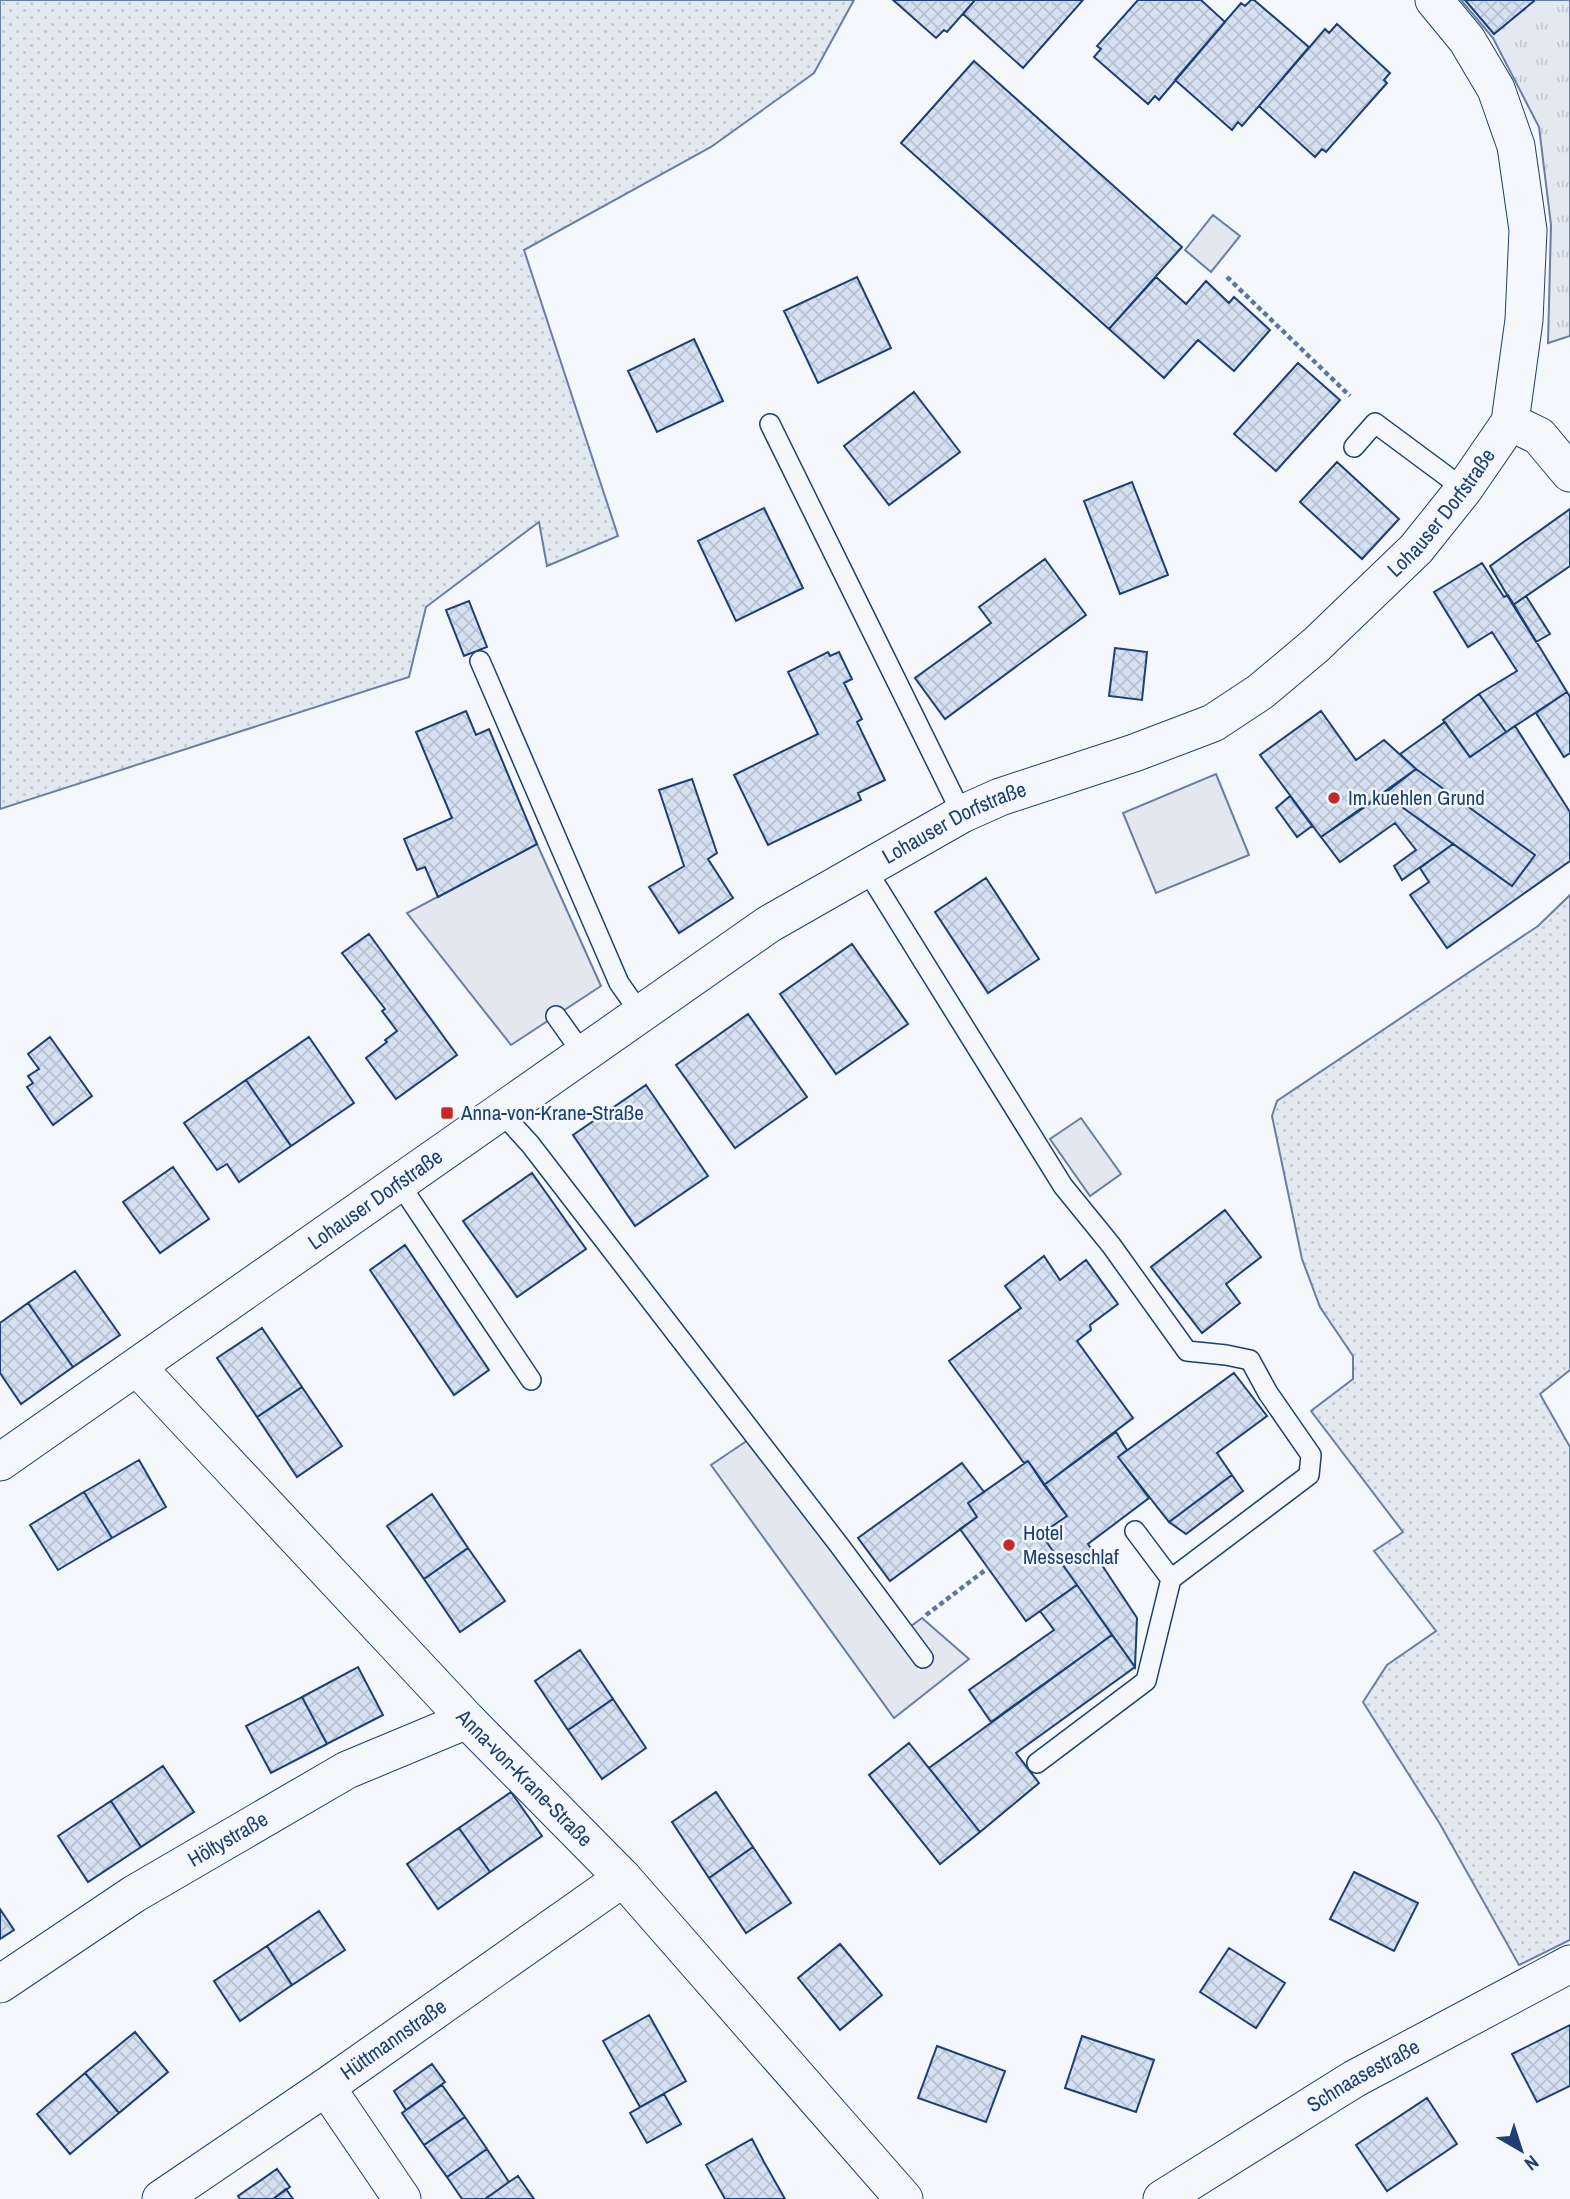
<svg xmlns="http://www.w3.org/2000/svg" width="1570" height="2199" font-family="'Archivo Narrow',sans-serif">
<defs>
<pattern id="grass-dots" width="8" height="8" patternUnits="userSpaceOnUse" patternTransform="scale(1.75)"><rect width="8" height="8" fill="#e3e9f0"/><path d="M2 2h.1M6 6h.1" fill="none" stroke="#c2c9d1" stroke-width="1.8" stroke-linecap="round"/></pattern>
<pattern id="park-tufts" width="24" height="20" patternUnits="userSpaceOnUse" patternTransform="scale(1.75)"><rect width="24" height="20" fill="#e3e9f0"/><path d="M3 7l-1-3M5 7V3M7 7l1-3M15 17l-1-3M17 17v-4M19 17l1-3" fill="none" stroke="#c2c9d1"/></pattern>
<pattern id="building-cross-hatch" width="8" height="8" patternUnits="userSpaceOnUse" patternTransform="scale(1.75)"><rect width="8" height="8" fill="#d5e0f0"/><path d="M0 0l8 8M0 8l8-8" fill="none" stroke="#b6c1d1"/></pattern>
</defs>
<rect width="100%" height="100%" fill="#f4f7fb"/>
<path fill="url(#grass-dots)" stroke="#687fa3" stroke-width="2" d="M0 0H854L814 73 711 147 524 250 618 536 547 566 539 522 426 607 409 677 0 809Z
M1570 895V1370L1540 1394 1570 1447V1940L1519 1965 1440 1824 1363 1702 1387 1665 1436 1631 1374 1551 1403 1532 1311 1411 1353 1379V1356L1320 1307 1302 1259 1272 1116 1277 1101 1538 926Z"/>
<path fill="url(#park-tufts)" stroke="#687fa3" stroke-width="2" d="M1461 0H1570V336L1548 343 1551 225 1539 127 1493 38Z"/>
<path fill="#e3e8f0" stroke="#687fa3" stroke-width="2" d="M1213 215 1240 236 1211 272 1185 250Z
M1216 774 1249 855 1156 893 1123 813Z
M537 844 601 986 511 1045 407 913Z
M1081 1118 1121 1174 1090 1196 1050 1139Z
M754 1436 903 1632 922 1618 969 1659 894 1718 711 1465Z"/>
<path fill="url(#building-cross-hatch)" stroke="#1d3f73" stroke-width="2" d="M893 0H975L947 32 944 30 936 38Z
M975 0H1083L1023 68 963 14Z
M1138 0H1201L1225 22 1159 100 1155 96 1148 104 1094 57 1101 49 1097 46Z
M1251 0H1254L1309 47 1242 126 1238 122 1232 130 1175 80 1241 3 1245 6Z
M1465 0H1534V1L1494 34Z
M1337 24 1390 73 1384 80 1387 83 1326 152 1322 149 1315 157 1259 106 1325 29 1329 33Z
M974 61 1182 247 1109 329 901 143Z
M857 277 891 348 818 383 784 311Z
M1156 277 1186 304 1206 281 1229 303 1234 297 1270 330 1234 371 1198 340 1164 378 1109 329Z
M694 339 723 401 657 432 628 371Z
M1298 363 1340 400 1276 471 1234 434Z
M914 392 960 452 889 505 844 446Z
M1337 462 1399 519 1362 559 1300 502Z
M1132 482 1168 575 1120 594 1084 501Z
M764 508 803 588 736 621 698 541Z
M1570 509V566L1513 605 1490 566Z
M1045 559 1086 615 945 719 915 678 991 623 979 607Z
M1482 563 1504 597 1508 595 1567 692 1506 732 1479 694 1517 671 1492 632 1468 647 1434 592Z
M1526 596 1550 634 1536 642 1513 605Z
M469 601 487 647 464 656 446 610Z
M1115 648 1147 652 1142 700 1109 696Z
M828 652 830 656 839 652 852 679 844 683 862 719 857 722 885 780 858 793 861 800 768 845 734 775 818 734 788 672Z
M1567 692 1570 697V753L1564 757 1536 713Z
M1479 694 1506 732 1470 757 1443 720Z
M466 711 476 735 489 729 537 844 438 897 425 867 417 870 404 839 452 818 416 732Z
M1321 711 1356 760 1384 740 1416 769 1321 837 1260 755Z
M1445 722 1470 757 1515 726 1570 812V861L1447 948 1410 895 1429 882 1420 868 1453 844 1512 886 1535 855 1416 769 1400 754Z
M1416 769 1535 855 1512 886 1384 794Z
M692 779 717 853 708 859 733 898 679 933 649 887 684 866 659 790Z
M1384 794 1453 844 1402 880 1394 866 1416 850 1395 823 1340 862 1321 837Z
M1290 796 1312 826 1297 837 1276 808Z
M986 878 1039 959 988 993 935 912Z
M369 934 457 1055 396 1099 366 1058 387 1042 385 1040 397 1031 382 1011 385 1009 342 953Z
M852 944 908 1024 836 1074 780 994Z
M748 1014 807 1097 735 1148 676 1065Z
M50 1037 92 1096 53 1125 27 1087 33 1083 28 1076 39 1069 28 1054Z
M309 1037 354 1103 291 1146 246 1080Z
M246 1080 291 1146 239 1182 227 1164 217 1170 184 1123Z
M646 1085 708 1176 635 1226 573 1135Z
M173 1167 209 1219 160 1253 123 1202Z
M532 1173 586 1249 517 1297 463 1221Z
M1225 1210 1261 1257 1226 1284 1240 1303 1202 1333 1151 1267Z
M405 1245 489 1370 454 1395 370 1270Z
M1044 1256 1060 1280 1086 1260 1118 1304 1090 1325 1091 1330 1077 1341 1133 1418 1044 1485 1028 1461 1024 1463 949 1361 1021 1308 1005 1286Z
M75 1271 120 1335 73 1367 28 1303Z
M28 1303 73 1367 21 1404 0 1373V1323Z
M262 1328 302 1387 257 1417 217 1358Z
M1234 1373 1267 1416 1217 1453 1232 1475 1169 1522 1118 1457Z
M302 1387 342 1446 297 1477 257 1417Z
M1116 1432 1127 1450 1118 1457 1149 1498 1088 1544 1137 1618 1135 1667 1041 1534 1067 1516 1044 1485Z
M139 1460 166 1507 112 1538 84 1492Z
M1028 1461 1067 1516 1041 1534 1077 1585 1026 1621 960 1529 977 1517 968 1503Z
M962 1463 984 1492 968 1503 977 1517 890 1581 858 1538Z
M1232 1475 1243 1491 1186 1534 1169 1522Z
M84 1492 112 1538 58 1570 30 1525Z
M432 1494 468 1548 424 1579 387 1526Z
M468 1548 505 1601 460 1632 424 1579Z
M1077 1585 1112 1635 991 1722 969 1690 1054 1630 1040 1611Z
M1112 1635 1135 1667 1016 1753 1039 1783 980 1832 929 1768Z
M580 1650 613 1699 568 1730 535 1681Z
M358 1667 383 1715 327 1744 302 1697Z
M302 1697 327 1744 271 1773 246 1726Z
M613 1699 646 1748 602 1779 568 1730Z
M909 1743 980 1832 940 1864 869 1775Z
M163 1766 194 1812 141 1847 111 1801Z
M511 1792 542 1836 490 1872 459 1828Z
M716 1792 753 1847 709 1878 672 1822Z
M111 1801 141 1847 88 1882 58 1836Z
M459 1828 490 1872 438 1909 407 1864Z
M753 1847 791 1903 746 1933 709 1878Z
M1354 1872 1418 1903 1394 1951 1330 1919Z
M0 1909 14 1930 0 1939Z
M319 1911 345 1950 292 1985 267 1946Z
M840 1944 882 1995 840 2030 798 1978Z
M267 1946 292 1985 240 2021 214 1981Z
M1229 1948 1285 1983 1256 2028 1200 1992Z
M649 2015 686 2081 640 2107 603 2041Z
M1570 2025V2086L1537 2102 1512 2054Z
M135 2032 168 2072 119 2113 85 2073Z
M1082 2036 1154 2060 1136 2112 1065 2088Z
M937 2046 1005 2071 986 2122 918 2098Z
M432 2064 445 2082 406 2110 394 2091Z
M85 2073 119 2113 70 2154 37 2114Z
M442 2085 465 2117 424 2145 402 2113Z
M664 2094 681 2124 647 2143 630 2113Z
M1427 2098 1457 2144 1387 2191 1356 2145Z
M465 2117 487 2149 447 2177 424 2145Z
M752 2139 764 2162 785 2199H725L706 2165Z
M487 2149 509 2182 485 2199H462L447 2177Z
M277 2169 290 2187 273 2199H240L238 2196Z
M518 2176 534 2199H485L509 2182Z
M286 2189 293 2199H273Z"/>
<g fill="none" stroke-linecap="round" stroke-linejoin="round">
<defs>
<path id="service" d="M770 424 962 814
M1354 447 1375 423 1464 489
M480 661 619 983 641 1014
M866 869 1063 1186 1111 1245 1187 1351 1226 1355 1250 1360 1268 1393 1311 1455 1309 1475 1171 1579
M556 1016 583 1054
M500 1111 530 1144 601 1236 839 1545 923 1658
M399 1183 531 1380
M1037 1763 1146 1681 1171 1579 1135 1531"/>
<g id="minor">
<path d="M1510 422 1539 436 1570 473"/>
<path id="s1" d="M137 1367 467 1720 623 1878 904 2199"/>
<path id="s2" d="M0 1462 769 924 962 814 1000 797 1134 753 1213 723 1260 692 1316 645 1416 549 1464 489 1510 422 1524 320 1528 230 1516 146 1496 89 1467 40 1434 0"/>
<path id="s3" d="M0 1984 134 1894 347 1770 467 1720"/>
<path d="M326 2087 402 2199"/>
<path id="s4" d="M161 2199 326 2087 623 1878"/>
<path id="s5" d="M1162 2199 1354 2079 1570 1964"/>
</g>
</defs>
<use href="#service" stroke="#1d3f73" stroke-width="22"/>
<use href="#minor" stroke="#1d3f73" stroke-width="39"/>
<path stroke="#5e769c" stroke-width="4.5" stroke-dasharray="5 3.5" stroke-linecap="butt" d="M1227 277 1350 396
M926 1615 988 1568"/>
<use href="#service" stroke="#f4f7fb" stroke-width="19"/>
<use href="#minor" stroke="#f4f7fb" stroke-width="37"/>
</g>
<g fill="#c62828" stroke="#f4f7fb" stroke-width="2.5">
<circle cx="1334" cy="798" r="7"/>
<rect x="440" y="1106" width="14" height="14" rx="3.5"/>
<circle cx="1009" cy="1545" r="7"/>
</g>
<g text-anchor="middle" stroke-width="5" stroke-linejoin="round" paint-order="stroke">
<g font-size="21" fill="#1d3f73" stroke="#f4f7fb">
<text dy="7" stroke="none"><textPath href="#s2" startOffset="1740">Lohauser Dorfstraße</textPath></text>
<text dy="7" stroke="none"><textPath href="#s2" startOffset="1150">Lohauser Dorfstraße</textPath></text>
<text dy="7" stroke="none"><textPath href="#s2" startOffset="458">Lohauser Dorfstraße</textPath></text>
<text dy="7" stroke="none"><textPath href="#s1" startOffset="565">Anna-von-Krane-Straße</textPath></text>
<text dy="7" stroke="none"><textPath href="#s3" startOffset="270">Höltystraße</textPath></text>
<text dy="7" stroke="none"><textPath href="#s4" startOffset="282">Hüttmannstraße</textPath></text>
<text dy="7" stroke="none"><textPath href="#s5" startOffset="236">Schnaasestraße</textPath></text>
</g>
<g font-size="21" fill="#1d3f73" stroke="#f4f7fb" text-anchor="start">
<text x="1348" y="805">Im kuehlen Grund</text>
<text x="461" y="1120">Anna-von-Krane-Straße</text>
<text x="1023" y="1540">Hotel<tspan x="1023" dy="24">Messeschlaf</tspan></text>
</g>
</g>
<g transform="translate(1521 2150) rotate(141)" stroke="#f4f7fb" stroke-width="5" paint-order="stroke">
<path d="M0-5L12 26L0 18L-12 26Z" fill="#1d3f73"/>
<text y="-10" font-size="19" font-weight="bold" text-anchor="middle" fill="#1d3f73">N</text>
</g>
</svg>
